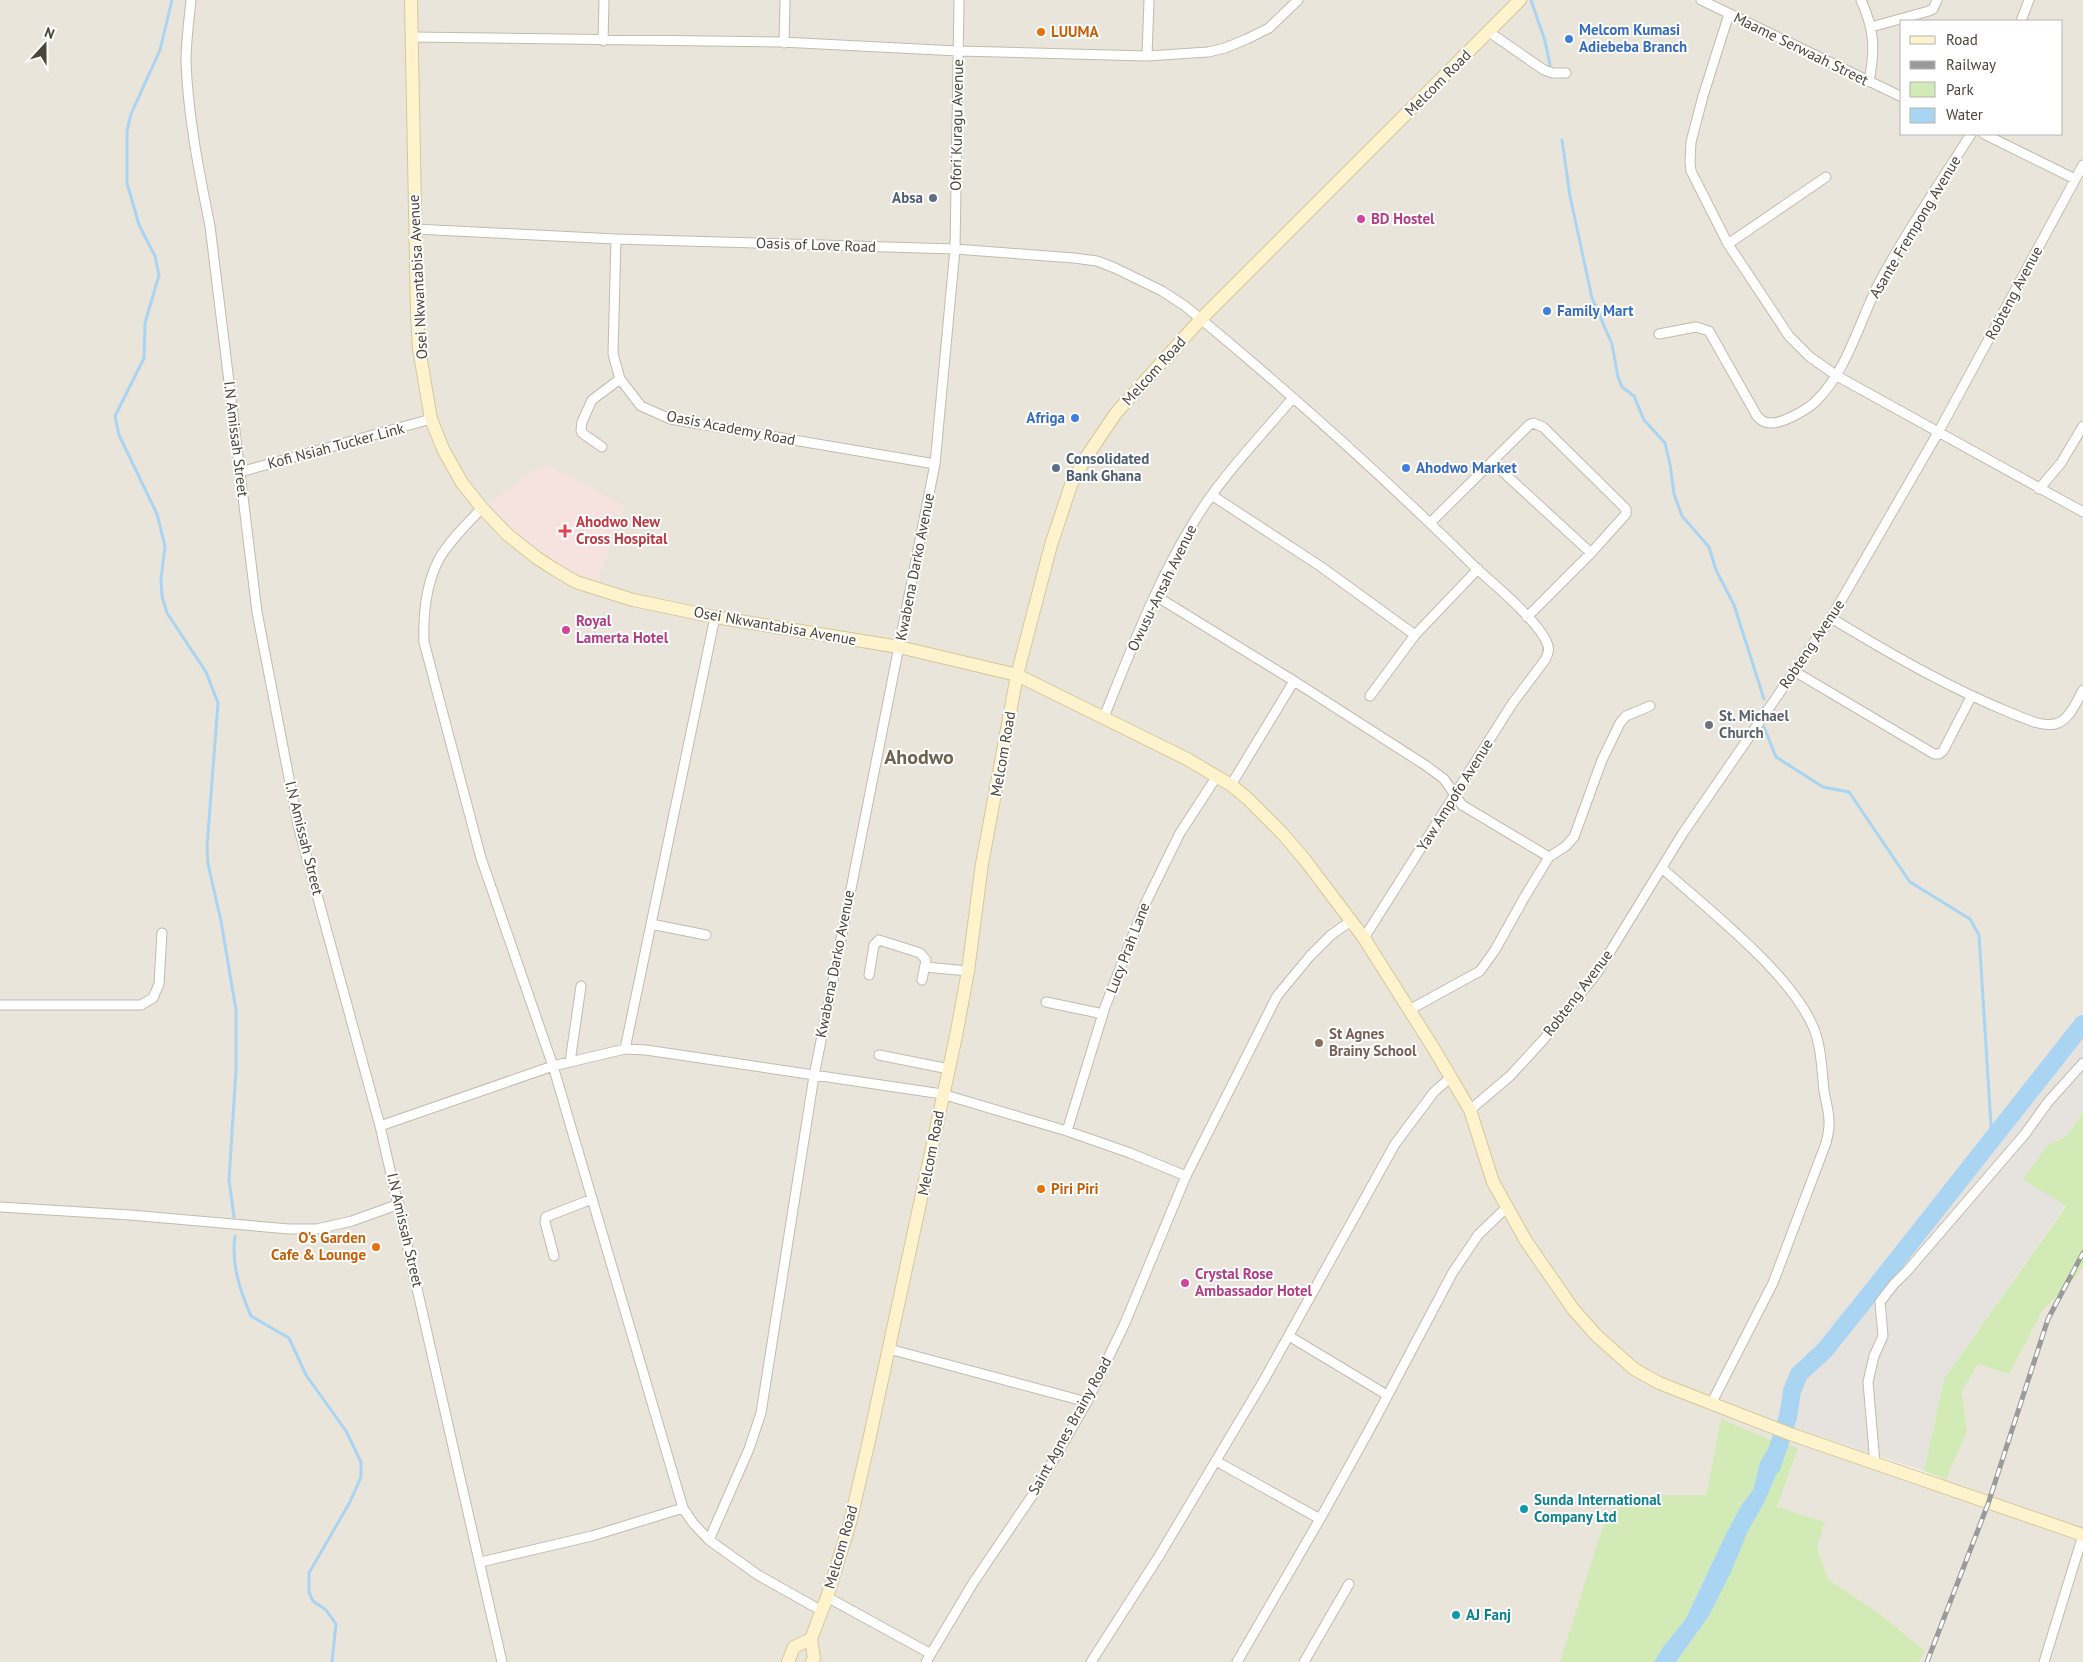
<svg xmlns="http://www.w3.org/2000/svg" width="2083" height="1662" font-family="'PT Sans',sans-serif">
<rect width="100%" height="100%" fill="#f6f3ec"/>
<path fill="#eae5da" fill-rule="evenodd" d="M0 0H2083V1006L1956 1171 1864 1285 1813 1341 1786 1387 1773 1420 1946 1480 1967 1431 1962 1391 1978 1364 2009 1374 2043 1310 2076 1277 2083 1267V1662H1919L1925 1651 1879 1613 1828 1579 1817 1547 1824 1522 1777 1508 1798 1448 1766 1439 1721 1419 1706 1495H1635L1560 1662H0ZM1902 21H2062V134H1902Z"/>
<path fill="#e6e2dd" d="M2083 1006V1112L2065 1138 2049 1144 2066 1205 1944 1379 1924 1471 1773 1421 1786 1387 1813 1341 1864 1285 1956 1171Z"/>
<path fill="#f6e3e0" d="M550 466 624 506 597 584 577 577 552 562 526 542 487 505 536 469Z"/>
<path fill="#d2eab5" d="M2083 1112V1267L2076 1277 2043 1310 2009 1374 1978 1364 1962 1391 1967 1431 1946 1480 1924 1471 1944 1379 2066 1206 2023 1179 2049 1144 2065 1138Z
M1721 1419 1773 1441 1760 1462 1753 1490 1742 1504 1726 1534 1685 1620 1663 1647 1654 1662H1560L1605 1520 1635 1495H1706Z
M1789 1445 1798 1448 1777 1507 1825 1522 1817 1547 1828 1579 1879 1613 1925 1651 1919 1662H1676L1709 1616 1747 1533 1764 1503Z"/>
<path fill="#a9d4f2" d="M1773 1441 1789 1445 1764 1503 1747 1533 1731 1572 1709 1616 1676 1662H1654L1663 1647 1685 1620 1726 1534 1742 1504 1753 1490 1760 1462Z"/>
<g fill="none" stroke-linecap="round" stroke-linejoin="round">
<path stroke="#a9d4f2" stroke-width="3" d="M172 0 160 50 131 114 127 131V183L139 225 155 256 159 275 145 323 144 358 115 416 119 435 157 514 165 546 161 579 162 596 167 613 206 672 218 703 207 847 208 864 221 921 236 1010V1070L229 1180 234 1217
M1531 0 1545 41 1550 65
M1562 140 1570 196 1592 298 1612 344 1618 377 1622 387 1634 396 1644 420 1665 443 1670 464 1674 494 1682 516 1709 547 1716 570 1734 605 1764 699
M1764 727 1776 757 1823 787 1849 792 1910 882 1970 919 1979 935 1992 1141
M235 1236C231 1265 240 1290 251 1316L289 1338 306 1375 346 1431 361 1462V1477L350 1502 309 1573V1592L313 1601 326 1610 336 1624 332 1662"/>
<path stroke="#a9d4f2" stroke-width="18" d="M1772 1466 1788 1417 1792 1391 1799 1374 1825 1350 1881 1280 2083 1024"/>
<defs>
<path id="street" d="M191 0C189 20 186 41 186 62 188 116 199 172 210 226L257 612 298 825 380 1126 502 1662
M1701 0 1902 97
M1861 0C1875 31 1875 50 1869 82
M1729 14 1703 96 1691 142 1690 162 1691 171 1728 244 1789 336 1810 357 1837 376 2083 512
M2021 21 2029 0
M1871 27 1929 11 1933 9 1937 0
M1489 32 1544 70 1553 73H1566
M413 37 781 42 958 51 1147 56 1208 52 1225 48 1247 39 1269 28 1298 0
M603 41 604 0
M784 43 785 0
M1147 56 1149 0
M1984 134 2075 179
M415 229 616 239 955 249 1074 258 1097 261 1115 268 1162 291 1185 306C1286 389 1384 477 1477 569 1495 585 1539 622 1547 643 1550 649 1548 654 1545 660L1512 704 1364 938
M616 239 613 354 620 379 641 406 670 419 935 464
M1728 244 1826 177
M1659 334 1696 327 1709 331 1757 416C1761 420 1764 423 1770 423 1782 424 1809 409 1817 400 1848 369 1859 322 1879 283 1906 232 1940 183 1971 134
M602 447 582 433 581 430 582 422 592 400 620 379
M1492 462 1591 553
M240 472 431 419
M2039 489 2061 463 2083 426
M1213 496 1320 566 1415 635 1478 569
M482 508C467 524 450 540 439 559 426 584 423 614 424 642L481 858 553 1066 683 1508 693 1523 709 1540
M1431 522 1529 425 1533 423 1543 427 1626 509V514L1591 553 1527 617
M1156 596 1294 681 1425 765 1444 779 1462 805 1549 857 1524 898 1495 950 1480 971 1409 1010
M1831 618C1889 653 1947 687 2011 713 2024 718 2041 727 2055 724 2069 721 2077 701 2083 690
M1794 671 1934 754H1939L1943 751 1971 697
M1370 696 1415 635
M1104 717C1131 650 1157 581 1195 520 1222 476 1259 438 1292 399
M1231 785 1294 681
M1549 857 1566 846 1574 837 1602 760 1620 723 1626 716 1650 706
M1662 868C1706 908 1802 981 1817 1038 1822 1055 1822 1073 1824 1091 1828 1112 1832 1121 1826 1143L1773 1283 1711 1404
M651 924 706 935
M925 967 968 971
M869 975 874 945 879 940 920 953 926 960 922 980
M1046 1002 1103 1014
M0 1005H141L153 998 159 984 162 933
M625 1049 715 617
M879 1055 949 1069
M570 1062 581 986
M1470 1110 1510 1076 1544 1039 1597 973 1683 833 1831 618 1939 431 2083 165
M380 1126 553 1066 625 1049 646 1050 942 1094 1067 1131 1130 1153 1186 1176 1277 996 1310 956 1331 935 1351 921
M1067 1131 1105 1007 1146 902 1180 833 1217 776
M0 1207 130 1215 289 1229H317L352 1221 399 1204
M554 1256 545 1222 546 1217 592 1199
M1289 1336 1387 1395
M889 1349 1087 1402
M1216 1461 1320 1519 1237 1662
M1875 1464 1868 1382 1874 1356 1883 1336 1880 1302 1894 1284 1908 1270 2025 1134 2048 1102 2083 1063
M1320 1519 1372 1425 1453 1272 1478 1235 1507 1207
M481 1562 592 1536 683 1508
M827 1597 931 1654
M822 1611 758 1575 709 1540 749 1449 761 1413 814 1076 935 464 955 249 959 0
M926 1662 973 1583 1036 1490 1087 1402 1125 1323 1186 1176
M1091 1662 1159 1556 1264 1380 1395 1144 1434 1092 1451 1077
M1304 1662 1349 1584
M2044 1662 2083 1535"/>
<path id="secondary" d="M411 0 417 315 419 349 431 419 443 449 462 483 482 508 508 535 537 558 554 569 576 582 633 600 715 617 899 647 1017 675 1187 759 1231 785 1247 798 1283 834 1305 860 1364 938 1434 1049 1470 1110 1493 1182 1526 1241 1573 1309 1596 1335 1634 1369 1659 1383 1700 1399 1793 1435 2083 1535
M811 1639 814 1658 812 1662
M788 1662 794 1647 811 1639 827 1597 850 1523 868 1445 956 1036 968 971 982 864 1017 675 1051 545 1071 485 1085 459 1116 413 1201 319 1520 0"/>
</defs>
<use href="#street" stroke="#c2bbae" stroke-width="11"/>
<use href="#secondary" stroke="#d6c79b" stroke-width="14"/>
<use href="#street" stroke="#fff" stroke-width="9"/>
<use href="#secondary" stroke="#fff3cd" stroke-width="12"/>
<defs>
<path id="rail" d="M1927 1662 1988 1504 2048 1319 2083 1253"/>
</defs>
<use href="#rail" stroke="#9a9a9a" stroke-width="5"/>
<use href="#rail" stroke="#fff" stroke-width="3" stroke-dasharray="9" stroke-linecap="butt"/>
</g>
<g fill="#e8710a" stroke="#fff" stroke-width="2">
<circle cx="1041" cy="32" r="5"/>
<circle cx="1041" cy="1189" r="5"/>
<circle cx="376" cy="1247" r="5"/>
</g>
<g fill="#3f7fe0" stroke="#fff" stroke-width="2">
<circle cx="1569" cy="39" r="5"/>
<circle cx="1547" cy="311" r="5"/>
<circle cx="1075" cy="418" r="5"/>
<circle cx="1406" cy="468" r="5"/>
</g>
<g fill="#5c6f8a" stroke="#fff" stroke-width="2">
<circle cx="933" cy="198" r="5"/>
<circle cx="1056" cy="468" r="5"/>
</g>
<g fill="#d1479c" stroke="#fff" stroke-width="2">
<circle cx="1361" cy="219" r="5"/>
<circle cx="566" cy="630" r="5"/>
<circle cx="1185" cy="1283" r="5"/>
</g>
<path fill="#e0444e" stroke="#fff" stroke-width="2" d="M562.5 523.5h5v5h5v5h-5v5h-5v-5h-5v-5h5z"/>
<circle fill="#6b7280" stroke="#fff" stroke-width="2" cx="1709" cy="725" r="5"/>
<circle fill="#8d6e63" stroke="#fff" stroke-width="2" cx="1319" cy="1043" r="5"/>
<g fill="#0f9aa8" stroke="#fff" stroke-width="2">
<circle cx="1524" cy="1509" r="5"/>
<circle cx="1456" cy="1615" r="5"/>
</g>
<g text-anchor="middle" stroke-width="4" stroke-linejoin="round" paint-order="stroke">
<g font-size="15" font-weight="bold" fill="#366cbe" stroke="#fff" text-anchor="start">
<text x="1579" y="35">Melcom Kumasi<tspan x="1579" dy="17">Adiebeba Branch</tspan></text>
<text x="1557" y="316">Family Mart</text>
<text x="1065" y="423" text-anchor="end">Afriga</text>
<text x="1416" y="473">Ahodwo Market</text>
</g>
<g font-size="15" font-weight="bold" fill="#c56008" stroke="#fff" text-anchor="start">
<text x="1051" y="37">LUUMA</text>
<text x="1051" y="1194">Piri Piri</text>
<text x="366" y="1243" text-anchor="end">O's Garden<tspan x="366" dy="17">Cafe &amp; Lounge</tspan></text>
</g>
<g font-size="15" fill="#4b4439" stroke="#fff">
<text transform="translate(1801 49) rotate(26)" y="5">Maame Serwaah Street</text>
<text transform="translate(1438 83) rotate(-45)" y="5">Melcom Road</text>
<text transform="translate(957 125) rotate(-89)" y="5">Ofori Kuragu Avenue</text>
<text transform="translate(1915 227) rotate(-59)" y="5">Asante Frempong Avenue</text>
<text transform="translate(816 245) rotate(2)" y="5">Oasis of Love Road</text>
<text transform="translate(418 277) rotate(-93)" y="5">Osei Nkwantabisa Avenue</text>
<text transform="translate(2014 293) rotate(-62)" y="5">Robteng Avenue</text>
<text transform="translate(1154 371) rotate(-48)" y="5">Melcom Road</text>
<text transform="translate(731 428) rotate(11)" y="5">Oasis Academy Road</text>
<text transform="translate(236 439) rotate(83)" y="5">I.N Amissah Street</text>
<text transform="translate(336 446) rotate(-15)" y="5">Kofi Nsiah Tucker Link</text>
<text transform="translate(915 567) rotate(-79)" y="5">Kwabena Darko Avenue</text>
<text transform="translate(1162 588) rotate(-64)" y="5">Owusu-Ansah Avenue</text>
<text transform="translate(775 626) rotate(10)" y="5">Osei Nkwantabisa Avenue</text>
<text transform="translate(1812 644) rotate(-56)" y="5">Robteng Avenue</text>
<text transform="translate(1003 754) rotate(-80)" y="5">Melcom Road</text>
<text transform="translate(1455 795) rotate(-58)" y="5">Yaw Ampofo Avenue</text>
<text transform="translate(304 838) rotate(76)" y="5">I.N Amissah Street</text>
<text transform="translate(1128 948) rotate(-69)" y="5">Lucy Prah Lane</text>
<text transform="translate(835 964) rotate(-79)" y="5">Kwabena Darko Avenue</text>
<text transform="translate(1578 993) rotate(-53)" y="5">Robteng Avenue</text>
<text transform="translate(931 1153) rotate(-79)" y="5">Melcom Road</text>
<text transform="translate(405 1230) rotate(77)" y="5">I.N Amissah Street</text>
<text transform="translate(1070 1426) rotate(-61)" y="5">Saint Agnes Brainy Road</text>
<text transform="translate(841 1547) rotate(-74)" y="5">Melcom Road</text>
</g>
<g font-size="15" font-weight="bold" fill="#4e5e75" stroke="#fff" text-anchor="end">
<text x="923" y="203">Absa</text>
<text x="1066" y="464" text-anchor="start">Consolidated<tspan x="1066" dy="17">Bank Ghana</tspan></text>
</g>
<g font-size="15" font-weight="bold" fill="#b23c85" stroke="#fff" text-anchor="start">
<text x="1371" y="224">BD Hostel</text>
<text x="576" y="626">Royal<tspan x="576" dy="17">Lamerta Hotel</tspan></text>
<text x="1195" y="1279">Crystal Rose<tspan x="1195" dy="17">Ambassador Hotel</tspan></text>
</g>
<g font-size="15" font-weight="bold" fill="#be3a42" stroke="#fff" text-anchor="start">
<text x="576" y="527">Ahodwo New<tspan x="576" dy="17">Cross Hospital</tspan></text>
</g>
<g font-size="15" font-weight="bold" fill="#5b616d" stroke="#fff" text-anchor="start">
<text x="1719" y="721">St. Michael<tspan x="1719" dy="17">Church</tspan></text>
</g>
<g font-size="15" font-weight="bold" fill="#785e54" stroke="#fff" text-anchor="start">
<text x="1329" y="1039">St Agnes<tspan x="1329" dy="17">Brainy School</tspan></text>
</g>
<g font-size="15" font-weight="bold" fill="#0d838f" stroke="#fff" text-anchor="start">
<text x="1534" y="1505">Sunda International<tspan x="1534" dy="17">Company Ltd</tspan></text>
<text x="1466" y="1620">AJ Fanj</text>
</g>
<g font-size="20" font-weight="bold" fill="#6e6250" stroke="#fff">
<text x="919" y="764">Ahodwo</text>
</g>
</g>
<rect x="1900" y="20" width="162" height="115" fill="#ffffff" stroke="#b7b4b0"/>
<rect x="1910" y="36" width="25" height="8" fill="#fff3cd" stroke="#b7b4b0"/>
<text x="1946" y="45" font-size="15" fill="#4b4439">Road</text>
<rect x="1910" y="61" width="25" height="8" fill="#9a9a9a" stroke="#b7b4b0"/>
<text x="1946" y="70" font-size="15" fill="#4b4439">Railway</text>
<rect x="1910" y="82" width="25" height="15" fill="#d2eab5" stroke="#b7b4b0"/>
<text x="1946" y="95" font-size="15" fill="#4b4439">Park</text>
<rect x="1910" y="108" width="25" height="15" fill="#a9d4f2" stroke="#b7b4b0"/>
<text x="1946" y="120" font-size="15" fill="#4b4439">Water</text>
<g transform="translate(45 45) rotate(21)" stroke="#ffffff" stroke-width="4" paint-order="stroke">
<path d="M0-4L9 19L0 12L-9 19Z" fill="#4b4439"/>
<text y="-8" font-size="14" font-weight="bold" text-anchor="middle" fill="#4b4439">N</text>
</g>
</svg>
